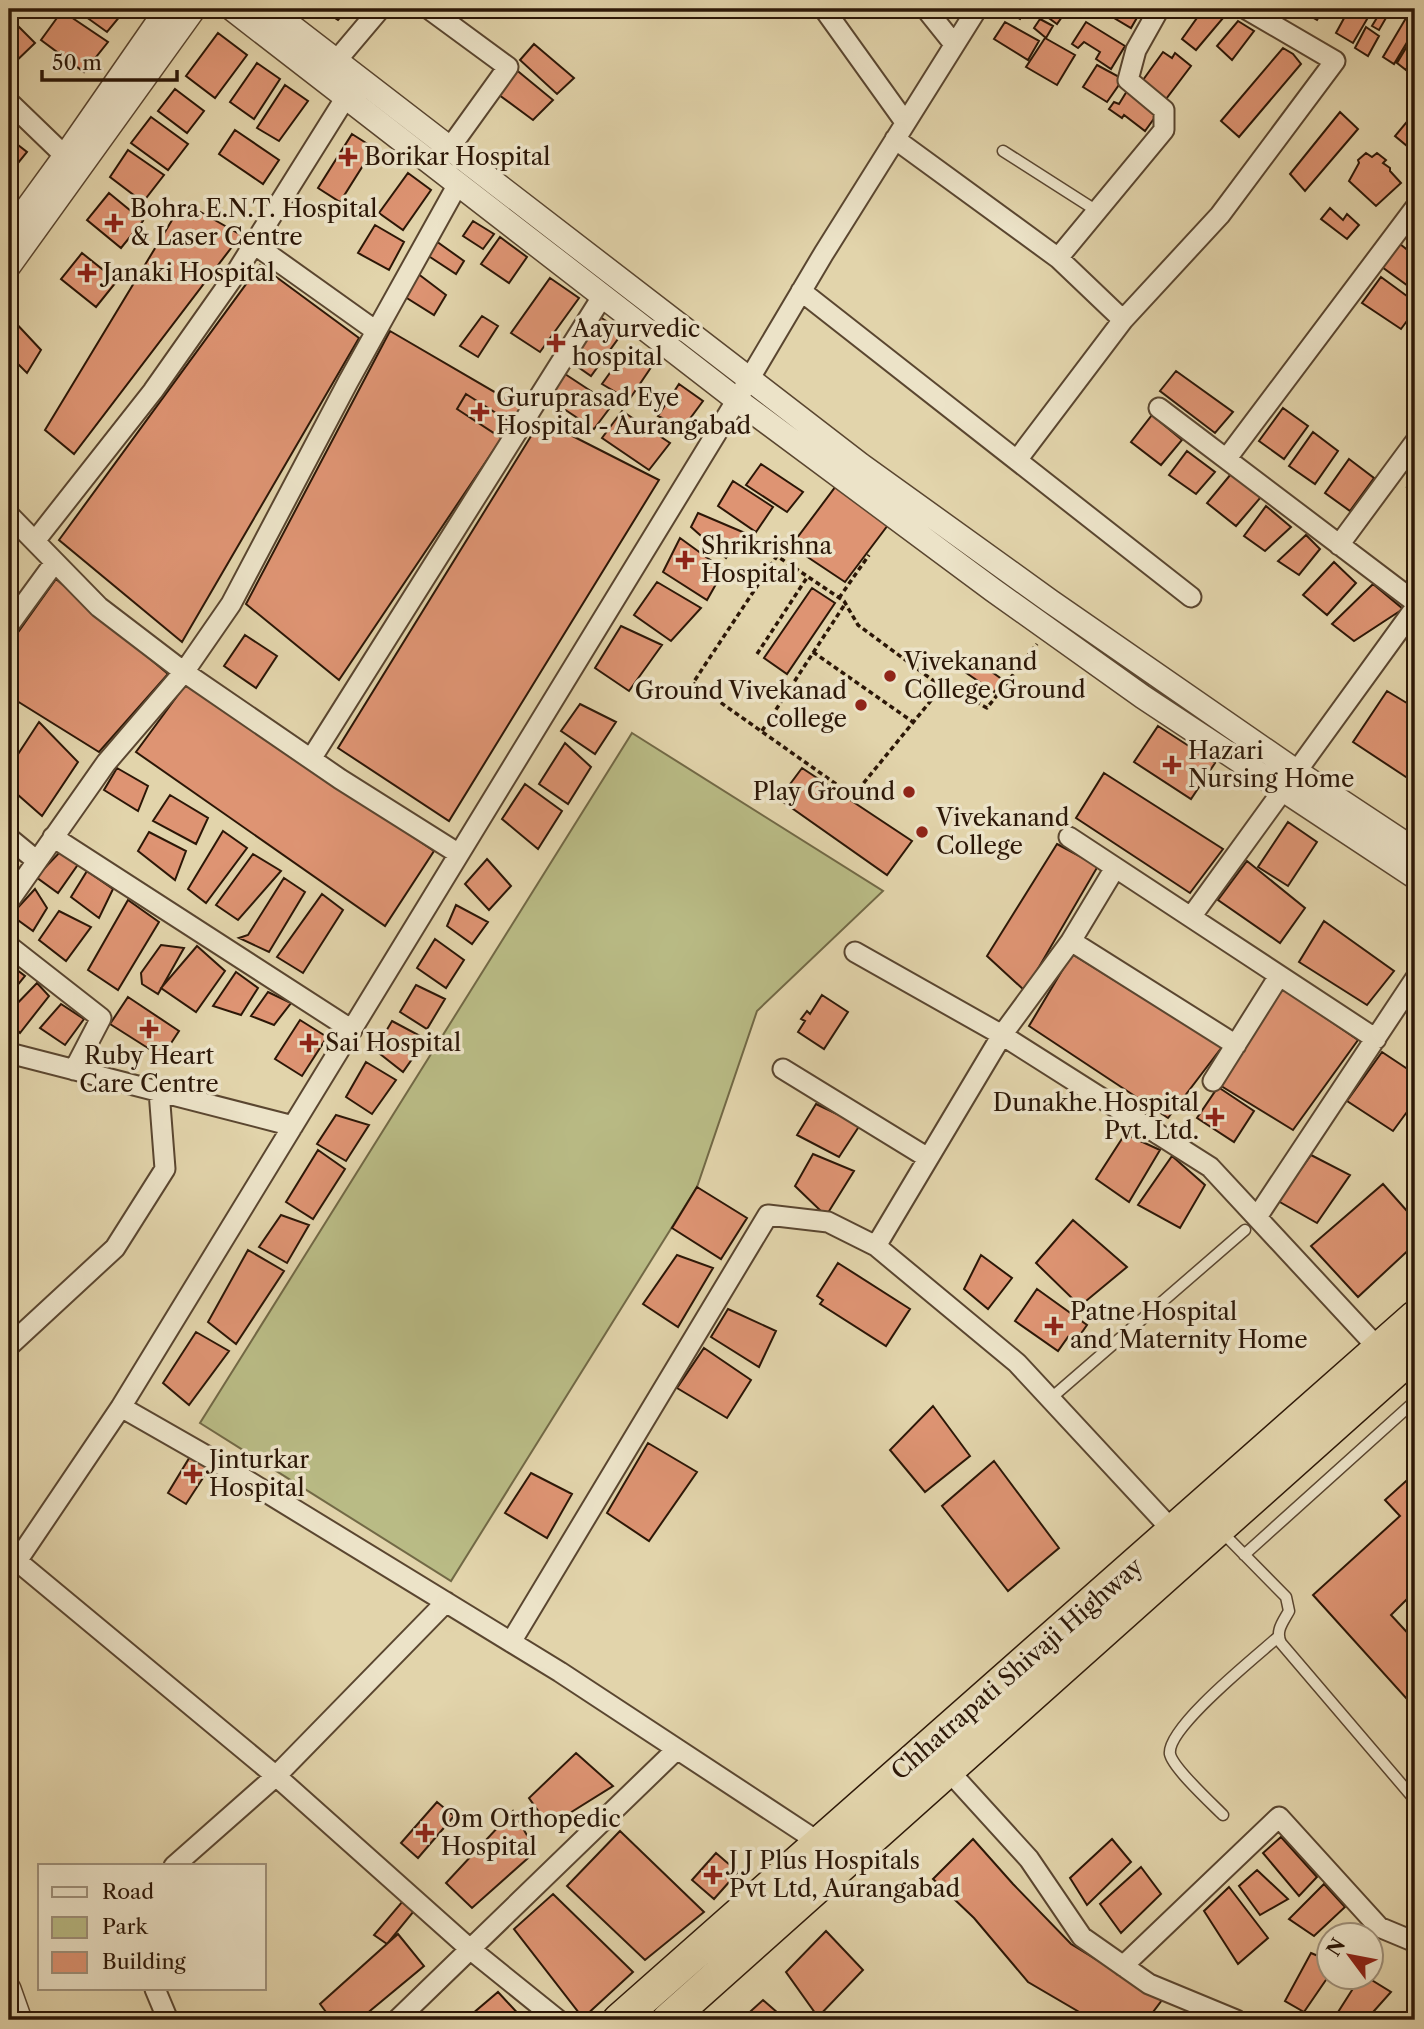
<svg xmlns="http://www.w3.org/2000/svg" width="1424" height="2029" font-family="'Libre Caslon Text',serif">
<rect width="100%" height="100%" fill="#e2d4ab"/>
<filter id="stains"><feTurbulence type="fractalNoise" baseFrequency=".00286" numOctaves="4"/><feColorMatrix values="0 0 0 0 .2 0 0 0 0 .09 0 0 0 0 .02 0 0 0 .5 -.17"/></filter>
<radialGradient id="worn" r=".72"><stop offset=".6" stop-color="#630" stop-opacity="0"/><stop offset="1" stop-color="#630" stop-opacity=".3"/></radialGradient>
<path fill="#b9bb85" stroke="#726946" stroke-width="2" d="M632 733 883 891 757 1011 697 1187 451 1581 200 1423Z"/>
<path fill="#de9473" stroke="#2c1707" stroke-width="2" d="M75 9H126L107 32Z
M321 9H348L338 20Z
M1010 9H1026L1020 19 1008 12Z
M1050 9H1056L1064 14 1057 24 1046 16Z
M1099 9H1142L1131 28Z
M1206 9H1226L1229 11 1196 50 1182 39 1197 18Z
M1305 9H1324L1317 20 1303 12Z
M1349 9H1373L1353 43 1336 33Z
M1377 9H1385L1390 11 1379 30 1372 26 1378 16 1374 14Z
M62 11 108 42 84 72 41 40Z
M9 17 35 43 10 67 9 66Z
M1406 18 1415 23V29L1394 64 1383 57Z
M1040 19 1053 26 1046 38 1034 28Z
M1238 21 1254 31 1232 60 1217 46Z
M1005 22 1039 41 1028 60 994 39Z
M1086 22 1125 46 1111 69 1096 59 1100 52 1084 42 1078 48 1072 44Z
M1366 27 1379 36 1368 56 1355 48Z
M218 33 247 55 215 98 186 76Z
M1415 33V55L1406 70 1397 63Z
M1045 38 1075 55 1057 85 1026 67Z
M534 44 574 78 557 94 520 60Z
M1283 48 1293 54 1301 64 1239 137 1221 121Z
M1163 52 1172 58 1175 53 1191 66 1166 99 1143 80Z
M257 63 280 79 254 119 230 102Z
M1097 65 1123 79 1107 102 1083 87Z
M514 68 553 100 533 120 495 92Z
M285 85 308 101 279 141 257 128Z
M175 89 204 111 187 133 158 111Z
M1127 91 1158 113 1145 131 1124 115 1122 118 1109 109 1114 102 1119 104Z
M1340 112 1358 129 1305 191 1290 174Z
M1415 112V148L1413 151 1395 136Z
M151 117 188 144 168 170 131 143Z
M235 130 279 160 263 184 219 154Z
M352 134 374 148 340 202 318 188Z
M9 138 27 152 10 173 9 172Z
M128 150 164 175 143 202 110 177Z
M1366 153 1372 157 1377 153 1386 160 1383 163 1390 168V171L1401 183 1376 206 1349 181 1359 163 1358 160Z
M408 173 431 190 403 230 379 213Z
M109 193 143 221 121 248 87 220Z
M183 202 241 235 74 454 45 430Z
M1330 208 1343 220 1347 214 1359 225 1347 239 1321 219Z
M473 221 494 234 483 249 463 236Z
M1415 221V245L1404 236Z
M375 225 404 242 389 270 358 253Z
M500 237 527 257 509 283 481 264Z
M436 241 464 261 456 274 427 255Z
M1400 244 1415 256V291L1382 267Z
M82 253 117 281 96 307 61 279Z
M260 265 359 338 182 642 59 540Z
M417 273 446 295 434 315 402 295Z
M1381 277 1415 302V310L1401 329 1362 303Z
M550 278 579 298 540 352 511 333Z
M597 315 623 332 591 376 568 360Z
M482 316 498 326 478 357 460 346Z
M12 319 41 350 27 373 9 355V321Z
M1415 325V339L1408 334Z
M390 331 522 408 339 680 246 604Z
M624 353 637 361 641 354 654 363 629 400 602 384Z
M1176 371 1233 412 1215 433 1160 391Z
M565 374 612 405 594 429 549 399Z
M679 384 703 401 683 428 658 416Z
M466 394 510 422 500 437 457 409Z
M1283 408 1308 426 1284 459 1259 441Z
M622 411 670 443 649 470 602 438Z
M1152 415 1182 440 1161 465 1131 442Z
M541 420 659 480 449 821 338 748Z
M1313 432 1338 451 1315 484 1289 466Z
M1187 451 1215 472 1196 494 1169 475Z
M1349 459 1374 478 1350 511 1325 493Z
M761 464 803 492 787 512 746 485Z
M1231 474 1261 497 1236 526 1207 503Z
M1415 477V492L1407 487Z
M733 481 773 507 756 532 718 506Z
M836 486 888 525 845 582 791 546Z
M1266 506 1291 527 1265 551 1244 536Z
M698 513 745 533 726 558 691 527Z
M1306 535 1320 549 1299 575 1278 561Z
M680 538 724 570 707 600 663 572Z
M1334 562 1356 583 1327 615 1303 595Z
M56 579 168 674 99 752 9 696V645Z
M657 582 701 608 671 641 634 615Z
M1373 584 1403 609 1354 641 1332 624Z
M812 588 835 603 787 674 764 658Z
M621 626 662 645 629 691 595 668Z
M245 635 277 656 256 688 224 666Z
M971 657 1003 680 994 692 962 670Z
M186 684 434 851 385 926 136 752Z
M1387 691 1415 708V783L1353 742Z
M580 704 616 722 595 754 561 731Z
M39 722 78 762 42 816 9 787V768Z
M1158 726 1215 763 1191 799 1134 762Z
M565 743 591 767 568 804 539 784Z
M117 768 148 786 138 811 104 790Z
M802 768 912 841 887 875 779 799Z
M1104 773 1223 849 1190 893 1076 818Z
M525 784 562 811 538 849 502 819Z
M170 795 208 818 196 844 153 821Z
M1288 822 1317 842 1288 886 1258 867Z
M223 831 247 848 206 903 188 889Z
M149 832 186 851 175 880 138 851Z
M1057 844 1098 866 1025 991 987 956Z
M60 852 79 863 58 893 36 877Z
M253 854 281 871 238 920 216 905Z
M487 859 511 886 489 910 465 884Z
M1247 861 1305 908 1280 943 1218 900Z
M87 871 113 889 99 918 71 897Z
M284 878 305 892 269 952 239 938 248 935Z
M35 889 47 908 33 931 11 915Z
M322 894 343 910 303 973 277 957Z
M128 900 159 922 118 990 88 970Z
M456 905 488 922 472 944 447 926Z
M59 911 91 927 66 961 39 940Z
M1324 921 1394 971 1367 1005 1299 962Z
M435 939 464 960 446 988 417 968Z
M161 945 184 948 158 994 142 984 141 973Z
M197 946 225 971 196 1012 161 988Z
M1072 954 1222 1047 1168 1118 1029 1026Z
M9 964 25 976 12 992 9 990Z
M236 972 258 988 241 1015 213 1006Z
M37 983 49 996 20 1033 9 1021V1012Z
M416 985 445 999 427 1029 400 1012Z
M1282 988 1358 1040 1293 1130 1213 1081Z
M268 992 291 1003 274 1025 251 1016Z
M822 995 848 1012 824 1049 798 1032 805 1021 801 1019 807 1011 810 1014Z
M128 997 179 1031 162 1057 110 1024Z
M61 1004 84 1019 65 1045 40 1028Z
M300 1020 327 1037 302 1076 275 1059Z
M392 1021 426 1039 403 1072 375 1050Z
M1382 1052 1415 1074V1101L1393 1131 1347 1101Z
M366 1062 396 1080 372 1114 346 1097Z
M1218 1087 1254 1111 1234 1142 1197 1118Z
M816 1104 860 1125 839 1157 797 1135Z
M336 1115 369 1125 346 1161 317 1144Z
M1125 1134 1160 1150 1129 1202 1096 1179Z
M318 1150 345 1169 313 1219 286 1202Z
M813 1154 854 1171 826 1216 795 1186Z
M1311 1155 1350 1175 1317 1223 1278 1201Z
M1172 1156 1205 1185 1180 1228 1138 1205Z
M1383 1184 1415 1220V1244L1358 1297 1311 1246Z
M697 1187 747 1218 721 1259 672 1228Z
M281 1215 309 1225 287 1263 259 1247Z
M1073 1220 1127 1267 1080 1306 1036 1263Z
M248 1250 284 1271 236 1344 208 1322Z
M677 1255 713 1268 678 1327 643 1304Z
M981 1255 1012 1278 988 1309 964 1289Z
M838 1263 910 1309 886 1346 820 1304 823 1300 817 1296Z
M1037 1289 1087 1325 1075 1342 1068 1337 1058 1351 1015 1321Z
M728 1309 776 1331 759 1367 711 1337Z
M196 1332 229 1351 189 1405 163 1383Z
M704 1348 751 1380 727 1418 677 1388Z
M933 1406 970 1456 925 1492 890 1450Z
M648 1443 697 1472 649 1541 607 1513Z
M191 1455 210 1467 186 1504 168 1493Z
M994 1461 1059 1548 1008 1591 942 1506Z
M531 1473 572 1494 547 1538 505 1513Z
M1415 1473V1591L1391 1615 1415 1641V1708L1313 1595 1400 1516 1385 1500Z
M576 1753 613 1786 549 1826 529 1798Z
M437 1802 454 1816 418 1858 401 1843Z
M513 1811 536 1851 472 1908 446 1883Z
M620 1831 704 1912 645 1960 567 1886Z
M1281 1837 1317 1877 1299 1896 1263 1853Z
M973 1839 1013 1884 1071 1944 1162 2000 1147 2020H1093L1028 1982 974 1918 933 1879Z
M1112 1839 1131 1862 1087 1905 1070 1878Z
M716 1853 738 1872 714 1899 692 1880Z
M1141 1867 1161 1894 1121 1933 1100 1904Z
M1257 1870 1288 1899 1260 1915 1239 1886Z
M1324 1884 1345 1907 1314 1936 1289 1919Z
M1229 1887 1268 1938 1238 1964 1204 1911Z
M553 1894 633 1972 583 2018 514 1929Z
M402 1902 414 1911 387 1944 374 1935Z
M826 1931 863 1970 818 2017 786 1972Z
M398 1934 424 1966 359 2020H332L320 2004Z
M1311 1953 1330 1961V1974L1304 2012 1285 2001Z
M1361 1976H1365L1391 1992 1366 2020H1333Z
M498 1992 524 2020H465Z
M763 2000 786 2020H741Z"/>
<g fill="none" stroke-linecap="round" stroke-linejoin="round">
<defs>
<path id="service" d="M1003 151 1097 211
M1050 1399 1245 1230
M1221 1531 1286 1597 1289 1611C1283 1622 1275 1631 1281 1643L1415 1800
M1244 1555 1415 1401
M1223 1815C1211 1803 1173 1768 1170 1754 1166 1728 1258 1655 1278 1637"/>
<path id="minor" d="M429 9 508 67 449 149
M824 9 905 122
M926 9 954 44
M336 61 380 9
M9 102 65 156
M895 139 1058 258 1164 130V110L1128 80 1136 50 1159 9
M254 244 376 331
M1058 258 1123 320
M801 291 1191 597
M1159 408 1415 602
M1227 458 1415 208
M1017 460 1123 320 1220 215 1335 61 1246 9
M9 515 99 607 184 672 340 779 459 854
M35 541 153 391 232 279 346 97
M1339 545 1415 442
M9 625 55 562
M311 759 602 297
M53 837 352 1030
M1069 837 1376 1039
M9 838 37 861
M1115 868 1071 941 1236 1045
M9 901 106 763 184 672 231 604 348 382 458 184
M1191 917 1415 608
M9 946 101 1018 74 1070
M855 952 1002 1035 1210 1167 1379 1349
M9 1053 293 1126
M783 1069 928 1158
M1213 1081 1279 976
M1257 1217 1415 979
M876 1246 1002 1035 1071 941
M9 1346 115 1248 165 1169 159 1091
M121 1407 212 1459 560 1672 820 1843
M17 1561 276 1776 470 1949 558 2020
M9 1570 17 1561 121 1407 741 393 824 253 977 9
M511 1642 768 1215 828 1222 876 1246 1017 1363 1173 1531
M948 1770 1029 1859 1082 1937 1149 1984 1236 2020
M174 1866 276 1776 446 1602
M1123 1966 1279 1817 1379 1927 1415 1942
M155 1989 168 2020
M397 2020 677 1749"/>
<path id="tertiary" d="M232 9 737 400 993 590 1143 697 1415 877
M269 9 861 465 1050 601 1297 772 1415 850
M9 233 65 156 167 9
M9 266 194 9
M9 1989 20 2020"/>
<path id="trunk" d="M619 2020 1415 1317
M668 2020 1415 1353"/>
</defs>
<use href="#service" stroke="#5a4630" stroke-width="13"/>
<use href="#minor" stroke="#5a4630" stroke-width="23"/>
<use href="#tertiary" stroke="#5a4630" stroke-width="26"/>
<use href="#trunk" stroke="#2c1707" stroke-width="35"/>
<path stroke="#2c1707" stroke-width="3.5" stroke-dasharray="5 3.5" stroke-linecap="butt" d="M839 598 869 555
M813 652 913 722
M757 654 808 576
M942 687 853 796 693 683 777 556 844 601 858 625 942 687 948 686 987 708 1037 644
M762 731 845 604"/>
<use href="#service" stroke="#ece3c8" stroke-width="10"/>
<use href="#minor" stroke="#ece3c8" stroke-width="19"/>
<use href="#tertiary" stroke="#ece3c8" stroke-width="23"/>
<use href="#trunk" stroke="#e2d4ab" stroke-width="32"/>
</g>
<g fill="#8f2418" stroke="#ece3c8" stroke-width="2.5">
<path d="M344.5 146.5h7v7h7v7h-7v7h-7v-7h-7v-7h7z"/>
<path d="M110.5 212.5h7v7h7v7h-7v7h-7v-7h-7v-7h7z"/>
<path d="M83.5 262.5h7v7h7v7h-7v7h-7v-7h-7v-7h7z"/>
<path d="M552.5 332.5h7v7h7v7h-7v7h-7v-7h-7v-7h7z"/>
<path d="M476.5 401.5h7v7h7v7h-7v7h-7v-7h-7v-7h7z"/>
<path d="M681.5 549.5h7v7h7v7h-7v7h-7v-7h-7v-7h7z"/>
<circle cx="890" cy="676" r="7"/>
<circle cx="861" cy="705" r="7"/>
<path d="M1168.5 754.5h7v7h7v7h-7v7h-7v-7h-7v-7h7z"/>
<circle cx="909" cy="792" r="7"/>
<circle cx="922" cy="832" r="7"/>
<path d="M145.5 1018.5h7v7h7v7h-7v7h-7v-7h-7v-7h7z"/>
<path d="M305.5 1032.5h7v7h7v7h-7v7h-7v-7h-7v-7h7z"/>
<path d="M1211.5 1106.5h7v7h7v7h-7v7h-7v-7h-7v-7h7z"/>
<path d="M1050.5 1315.5h7v7h7v7h-7v7h-7v-7h-7v-7h7z"/>
<path d="M189.5 1463.5h7v7h7v7h-7v7h-7v-7h-7v-7h7z"/>
<path d="M421.5 1822.5h7v7h7v7h-7v7h-7v-7h-7v-7h7z"/>
<path d="M709.5 1864.5h7v7h7v7h-7v7h-7v-7h-7v-7h7z"/>
</g>
<g text-anchor="middle" stroke-width="7" stroke-linejoin="round" paint-order="stroke">
<g font-size="24" fill="#2c1707" stroke="#ece3c8" text-anchor="start">
<text x="364" y="165">Borikar Hospital</text>
<text x="130" y="217">Bohra E.N.T. Hospital<tspan x="130" dy="28">&amp; Laser Centre</tspan></text>
<text x="103" y="281">Janaki Hospital</text>
<text x="572" y="337">Aayurvedic<tspan x="572" dy="28">hospital</tspan></text>
<text x="496" y="406">Guruprasad Eye<tspan x="496" dy="28">Hospital - Aurangabad</tspan></text>
<text x="701" y="554">Shrikrishna<tspan x="701" dy="28">Hospital</tspan></text>
<text x="904" y="670">Vivekanand<tspan x="904" dy="28">College Ground</tspan></text>
<text x="847" y="699" text-anchor="end">Ground Vivekanad<tspan x="847" dy="28">college</tspan></text>
<text x="1188" y="759">Hazari<tspan x="1188" dy="28">Nursing Home</tspan></text>
<text x="895" y="800" text-anchor="end">Play Ground</text>
<text x="936" y="826">Vivekanand<tspan x="936" dy="28">College</tspan></text>
<text x="325" y="1051">Sai Hospital</text>
<text x="149" y="1064" text-anchor="middle">Ruby Heart<tspan x="149" dy="28">Care Centre</tspan></text>
<text x="1199" y="1111" text-anchor="end">Dunakhe Hospital<tspan x="1199" dy="28">Pvt. Ltd.</tspan></text>
<text x="1070" y="1320">Patne Hospital<tspan x="1070" dy="28">and Maternity Home</tspan></text>
<text x="209" y="1468">Jinturkar<tspan x="209" dy="28">Hospital</tspan></text>
<text x="441" y="1827">Om Orthopedic<tspan x="441" dy="28">Hospital</tspan></text>
<text x="729" y="1869">J J Plus Hospitals<tspan x="729" dy="28">Pvt Ltd, Aurangabad</tspan></text>
</g>
<g font-size="24" fill="#2c1707" stroke="#ece3c8">
<text transform="translate(1017 1669) rotate(-41)" y="8">Chhatrapati Shivaji Highway</text>
</g>
</g>
<rect width="1424" height="2029" fill="none" stroke="#e2d4ab" stroke-width="35"/>
<rect x="10" y="10" width="1403" height="2008" fill="none" stroke="#2c1707" stroke-width="3.5"/>
<rect x="18" y="18" width="1389" height="1994" fill="none" stroke="#2c1707" stroke-width="2"/>
<rect x="38" y="1864" width="228" height="126" fill="#ece3c8" stroke="#9f917b" stroke-width="2"/>
<rect x="52" y="1887" width="35" height="10" fill="#ece3c8" stroke="#9f917b" stroke-width="2"/>
<text x="102" y="1899" font-size="21" fill="#2c1707">Road</text>
<rect x="52" y="1917" width="35" height="21" fill="#b9bb85" stroke="#9f917b" stroke-width="2"/>
<text x="102" y="1934" font-size="21" fill="#2c1707">Park</text>
<rect x="52" y="1952" width="35" height="21" fill="#de9473" stroke="#9f917b" stroke-width="2"/>
<text x="102" y="1969" font-size="21" fill="#2c1707">Building</text>
<g transform="translate(1350 1956) rotate(302)"><circle r="33" fill="#ece3c8" stroke="#9f917b" stroke-width="2"/>
<path d="M0-5L12 26L0 18L-12 26Z" fill="#8f2418"/>
<text y="-10" font-size="19" font-weight="bold" text-anchor="middle" fill="#2c1707">N</text>
</g>
<path d="M42 70v10h135v-10" fill="none" stroke="#2c1707" stroke-width="3.5"/>
<text x="52" y="70" font-size="21" fill="#2c1707" stroke="#ece3c8" stroke-width="5" paint-order="stroke">50 m</text>
<rect width="100%" height="100%" filter="url(#stains)"/>
<rect width="100%" height="100%" fill="url(#worn)"/>
</svg>
